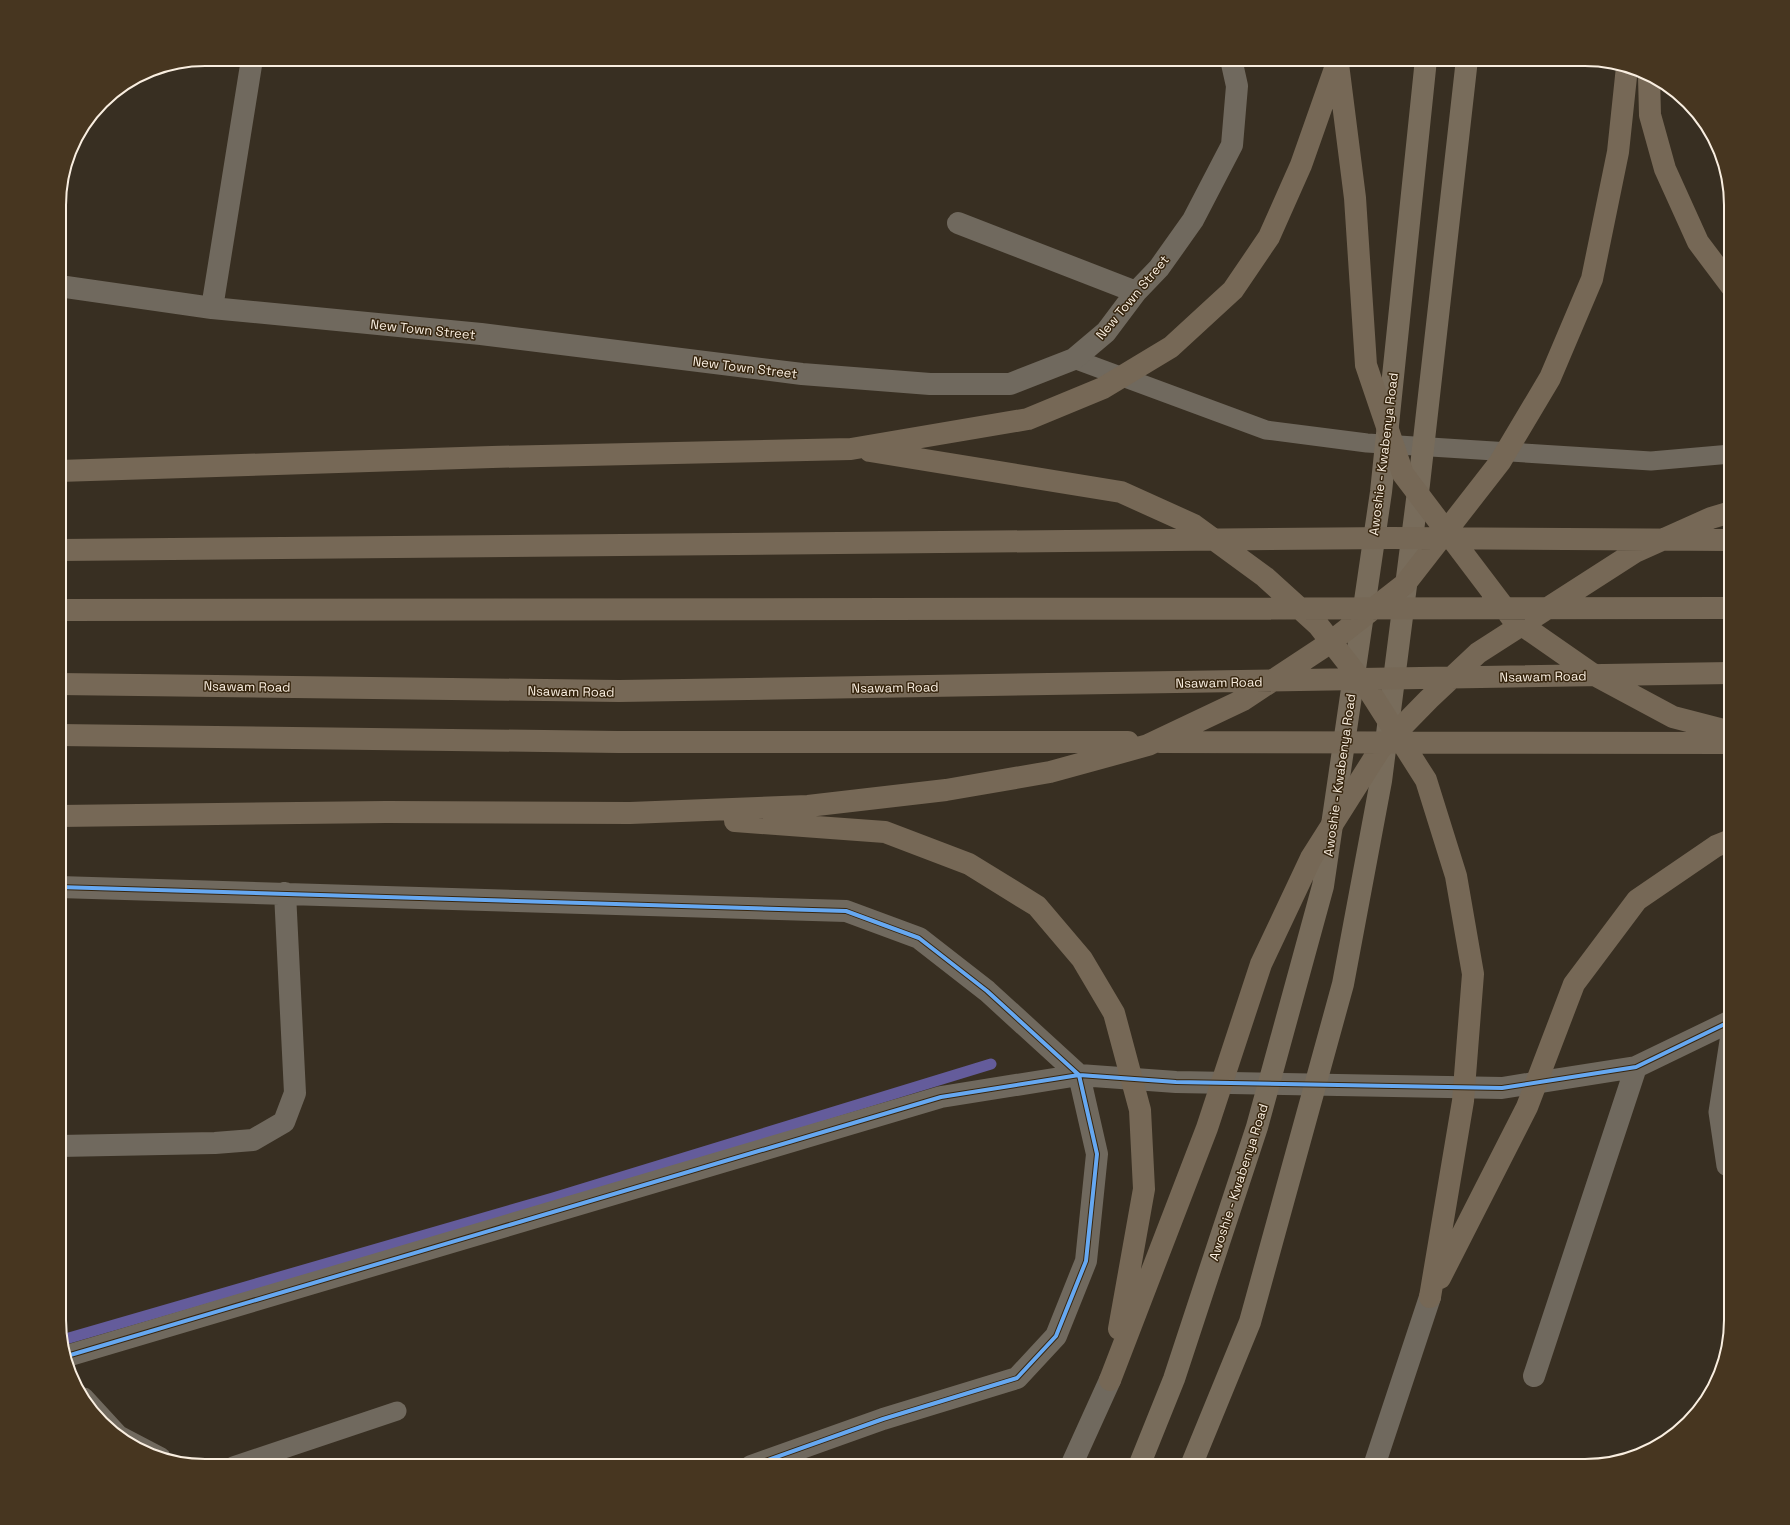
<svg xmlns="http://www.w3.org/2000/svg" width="1790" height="1525" font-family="'Space Grotesk',sans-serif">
<rect width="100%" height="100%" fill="#382f22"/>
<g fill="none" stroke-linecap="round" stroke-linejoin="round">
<path stroke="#645c9b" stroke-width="11" d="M62 1340 553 1198 991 1064"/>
<path stroke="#70695e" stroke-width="19" d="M1074 359 1266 430 1367 443 1651 461 1731 454
M1726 1166 1718 1112 1731 1028
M84 1397 119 1435 161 1457
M233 1466 397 1411"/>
<path stroke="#70695e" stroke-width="22" d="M958 223 1136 292
M59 286 212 308 481 334 802 374 930 384H1010L1074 359 1106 332 1136 292 1159 268 1193 220 1232 145 1237 86 1231 59
M212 308 252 59
M59 887 846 911 919 938 987 991 1079 1075 1097 1154 1086 1261 1056 1336 1017 1378 883 1419 751 1466
M59 1146 215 1143 253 1140 284 1122 295 1093 285 893
M67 1356 941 1097 1079 1075 1176 1082 1502 1088 1636 1067 1731 1021
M1534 1376 1636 1067"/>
<path stroke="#70695e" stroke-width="22" d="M1071 1466 1110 1380
M1374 1466 1430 1297"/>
<path stroke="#786c5b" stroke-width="22" d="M1139 1466 1174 1379 1257 1127 1323 886 1381 492 1426 59
M1191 1466 1250 1322 1343 984 1381 781 1419 484 1467 59"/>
<path stroke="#766856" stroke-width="22" d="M1338 64 1355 198 1366 365 1403 474 1512 618 1591 673 1673 717 1731 732
M1649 76 1650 115 1665 169 1698 242 1731 286
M870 451 1121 492 1194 525 1265 577 1318 625 1368 689 1426 780 1456 876 1473 974 1463 1101 1430 1297
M59 471 492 457 851 449 1028 419 1103 388 1171 347 1233 290 1269 237 1301 165 1338 60
M59 550 1391 538 1731 540
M59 610 1731 608
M59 684 619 691 1731 673
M59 735 618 742H1128
M1160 742 1731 743
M59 816 386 812 630 813 808 806 946 790 1050 772 1148 745 1243 700 1328 644 1405 584 1500 462 1550 378 1592 279 1618 152 1627 67
M735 821 885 832 969 864 1037 906 1082 959 1114 1013 1140 1110 1144 1189 1119 1329
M1440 1278 1527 1107 1574 984 1637 900 1716 846 1731 840
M1110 1380 1207 1128 1261 964 1311 858 1380 749 1429 699 1478 653 1635 552 1711 518 1731 512"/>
<defs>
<path id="cycleway" d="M59 887 846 911 919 938 987 991 1079 1075 1097 1154 1086 1261 1056 1336 1017 1378 883 1419 751 1466
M67 1356 941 1097 1079 1075 1176 1082 1502 1088 1636 1067 1731 1021"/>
</defs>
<use href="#cycleway" stroke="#37260f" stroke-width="6"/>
<use href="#cycleway" stroke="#66a8f1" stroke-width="4"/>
</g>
<g text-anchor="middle" stroke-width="3" stroke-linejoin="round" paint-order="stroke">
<g font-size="13" fill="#f9eee0" stroke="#37260f">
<text transform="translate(1132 297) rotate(-50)" y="5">New Town Street</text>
<text transform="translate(423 329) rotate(6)" y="5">New Town Street</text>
<text transform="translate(745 367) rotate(7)" y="5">New Town Street</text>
<text transform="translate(1383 454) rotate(-83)" y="5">Awoshie - Kwabenya Road</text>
<text transform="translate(1543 676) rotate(-1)" y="5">Nsawam Road</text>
<text transform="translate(1219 682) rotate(-1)" y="5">Nsawam Road</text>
<text transform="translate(247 686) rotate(1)" y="5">Nsawam Road</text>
<text transform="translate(895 687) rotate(-1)" y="5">Nsawam Road</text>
<text transform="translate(571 691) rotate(1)" y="5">Nsawam Road</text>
<text transform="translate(1339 775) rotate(-82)" y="5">Awoshie - Kwabenya Road</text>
<text transform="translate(1238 1182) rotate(-72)" y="5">Awoshie - Kwabenya Road</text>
</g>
</g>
<path d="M0 0H1790V1525H0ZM205 66H1585A139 139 0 0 1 1724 205V1320A139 139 0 0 1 1585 1459H205A139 139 0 0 1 66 1320V205A139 139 0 0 1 205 66Z" fill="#473620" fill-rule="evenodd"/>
<path fill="none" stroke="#f9eee0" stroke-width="2" d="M205 66H1585A139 139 0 0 1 1724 205V1320A139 139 0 0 1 1585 1459H205A139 139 0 0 1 66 1320V205A139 139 0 0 1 205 66Z"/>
</svg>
